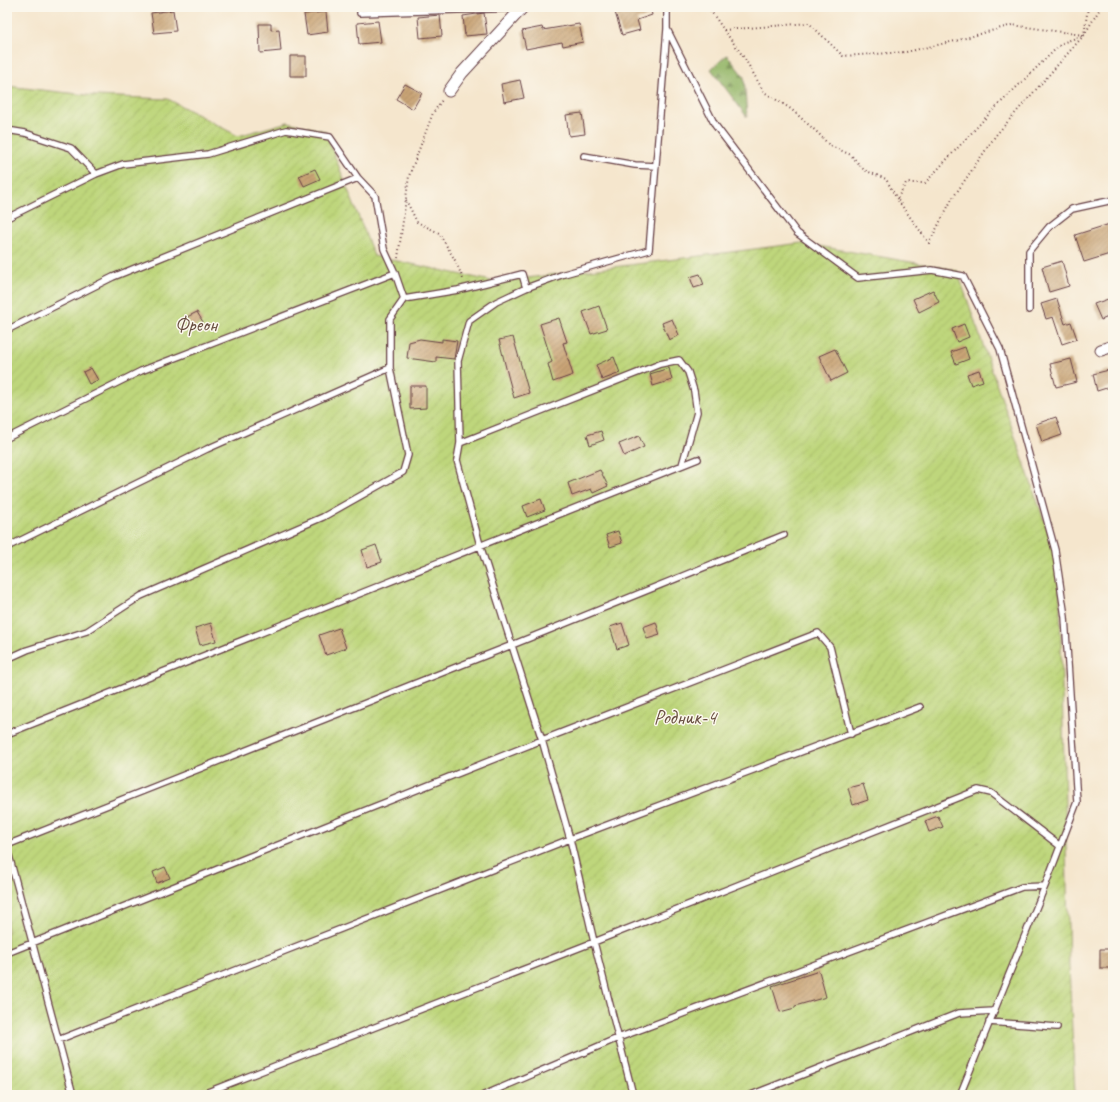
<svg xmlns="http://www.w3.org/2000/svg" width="1120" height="1102" font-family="Caveat,sans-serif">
<defs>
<pattern id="forest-firs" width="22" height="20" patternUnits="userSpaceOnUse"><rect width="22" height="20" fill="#96b76b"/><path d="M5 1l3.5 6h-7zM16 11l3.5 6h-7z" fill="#7c9458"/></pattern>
<pattern id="garden-furrows" width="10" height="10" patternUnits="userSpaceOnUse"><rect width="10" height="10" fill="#bed67b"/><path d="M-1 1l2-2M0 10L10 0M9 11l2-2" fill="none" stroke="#a5b76a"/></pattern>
<pattern id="building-hatch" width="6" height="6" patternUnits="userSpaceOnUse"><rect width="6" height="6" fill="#c9a476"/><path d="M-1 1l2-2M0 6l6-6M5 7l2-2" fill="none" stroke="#a58561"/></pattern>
</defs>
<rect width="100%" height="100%" fill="#fbf7ec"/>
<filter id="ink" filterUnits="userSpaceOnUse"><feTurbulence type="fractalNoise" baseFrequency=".025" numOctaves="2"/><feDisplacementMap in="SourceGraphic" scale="8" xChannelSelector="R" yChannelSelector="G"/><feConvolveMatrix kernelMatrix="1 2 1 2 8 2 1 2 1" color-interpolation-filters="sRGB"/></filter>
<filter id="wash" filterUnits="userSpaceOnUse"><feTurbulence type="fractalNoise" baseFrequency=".012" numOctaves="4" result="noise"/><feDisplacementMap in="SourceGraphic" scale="16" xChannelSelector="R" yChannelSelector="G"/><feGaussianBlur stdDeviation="0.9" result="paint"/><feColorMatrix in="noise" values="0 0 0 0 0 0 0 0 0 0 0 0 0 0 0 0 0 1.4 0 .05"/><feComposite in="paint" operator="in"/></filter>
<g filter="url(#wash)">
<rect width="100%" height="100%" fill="#f5e6cd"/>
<path fill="url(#forest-firs)" stroke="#706b4b" d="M727 55 744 77 747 117 711 69Z"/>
<path fill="url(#garden-furrows)" stroke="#847a53" d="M7 86 95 96 168 99 238 136 288 122 325 131 374 256 496 282 801 243 957 270 1059 563 1069 965 1075 1095H7Z"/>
<g id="blocks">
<path fill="url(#building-hatch)" d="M622 7H650L652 15 637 20 640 30 622 35 614 9Z
M173 10 176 31 154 33 151 13Z
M326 12 328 32 307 35 304 14Z
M484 13 487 34 465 36 463 16Z
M440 15 442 36 420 38 418 17Z
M378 21 381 42 359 44 357 23Z
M259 24H271V30L279 29 281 51 260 53Z
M579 24 583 42 563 46 562 42 526 49 522 31 542 27 543 30Z
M290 56H306V76H290Z
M520 80 524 98 504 102 501 84Z
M405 84 422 93 413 109 396 99Z
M582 113 585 134 569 136 566 115Z
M315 169 320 179 304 186 299 176Z
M1113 223V253L1084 262 1075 235Z
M1062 261 1069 286 1049 292 1042 267Z
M700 274 704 285 694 288 690 277Z
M933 290 939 302 919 312 913 299Z
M1111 298 1113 304V315L1101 320 1094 304Z
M1057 299 1065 324 1071 322 1077 339 1062 344 1053 317 1046 319 1041 304Z
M599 306 607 329 591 334 583 312Z
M197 312 203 322 192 328 187 317Z
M559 318 567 342 563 343 573 375 553 382 548 364 552 362 540 324Z
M672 319 679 335 669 340 662 323Z
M964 324 969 337 957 342 952 329Z
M513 337 529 393 514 398 508 376 499 340Z
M420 339 442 342V339L457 341 454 359 436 357V362L407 358 409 342Z
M965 347 969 359 956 364 951 352Z
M835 349 847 373 831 381 819 356Z
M614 357 620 373 602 380 596 365Z
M1071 359 1077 382 1056 387 1050 364Z
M91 368 98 380 89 384 83 372Z
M669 368 672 380 653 386 650 374Z
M979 370 983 381 971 385 967 374Z
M1109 370 1113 386 1097 391 1093 374Z
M410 386H426V408L410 409Z
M1056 417 1062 435 1042 442 1036 424Z
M601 431 604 440 590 445 587 435Z
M639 436 644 447 624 456 619 444Z
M600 470 608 486 593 493 591 489 572 496 568 483Z
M541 499 545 510 527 517 523 506Z
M618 531 622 543 610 547 606 535Z
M376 545 382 562 367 567 362 550Z
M656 622 660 635 647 639 643 627Z
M211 623 216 641 200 645 195 628Z
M622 623 629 645 617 649 610 627Z
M339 628 346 648 326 655 319 635Z
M863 784 868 800 853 805 848 788Z
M938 816 943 827 929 832 925 821Z
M165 867 170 878 157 883 153 872Z
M1100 949H1113V968H1100Z
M819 971 826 997 795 1006V1008L780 1012 772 986Z"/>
</g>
</g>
<g filter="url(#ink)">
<use href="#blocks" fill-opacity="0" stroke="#643d43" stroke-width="1"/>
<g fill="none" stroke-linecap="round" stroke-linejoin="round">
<defs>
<path id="lane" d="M360 13 522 8
M667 29 715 125 797 233 858 278 932 270 963 276 1000 349 1055 550 1065 617 1077 802 1045 886 960 1095
M7 130 25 133 71 148 96 174
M584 156 635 165 656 166
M7 218 96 174 123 164 208 154 286 130 330 137 358 178
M1029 310V251L1049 227 1072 209 1113 200
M7 330 113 277 358 178 375 196 384 249 395 273 404 299
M7 438 141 371 395 273
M460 443 660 364 679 360 688 372 694 391 697 412 682 465
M7 547 207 449 390 368
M7 659 27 650 87 631 141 596 323 517 403 472 408 455 390 368V319L404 299 458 290 522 274 526 288
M7 734 698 459
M7 845 512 645 784 535
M7 848 73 1095
M7 953 542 740 818 633 830 647 851 734
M989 1022 1057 1027
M58 1040 570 839 920 707
M200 1095 594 942 978 790 991 793 1060 846
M484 1095 618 1038 1022 887 1045 886
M633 1095 594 942 570 839 542 740 480 545 457 460 460 443 458 361 469 321 496 302 526 288 564 274 649 250 667 29V7
M751 1095 959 1013 994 1011"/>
<path id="street" d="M449 91 462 73 523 7
M1101 350 1113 346"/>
</defs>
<use href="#lane" stroke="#643d43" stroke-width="8"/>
<use href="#street" stroke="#643d43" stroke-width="13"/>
<path stroke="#643d43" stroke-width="2" stroke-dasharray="1 3" stroke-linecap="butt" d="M708 7 724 30 809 23 843 56 906 52 955 41 1012 25 1083 35
M1088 7 1084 35 1101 7
M724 30 745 59 764 92 791 109 819 134 829 145 851 155 864 170 886 179 897 199
M1084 35 996 135 952 199 929 243 897 199 906 183H925L991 112 1062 43Z
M406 200 417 222 439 233 456 262 463 279
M398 258 409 176 433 113 442 100"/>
<use href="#lane" stroke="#fff" stroke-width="5.5"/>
<use href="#street" stroke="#fff" stroke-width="11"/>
</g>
</g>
<g text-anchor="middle" stroke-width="3" stroke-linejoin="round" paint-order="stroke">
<g font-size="20" fill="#674d3f" stroke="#fbf7ec">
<text x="196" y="331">Фреон</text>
<text x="685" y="724">Родник-4</text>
</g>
</g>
<rect width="1120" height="1102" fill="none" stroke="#fbf7ec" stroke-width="24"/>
</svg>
